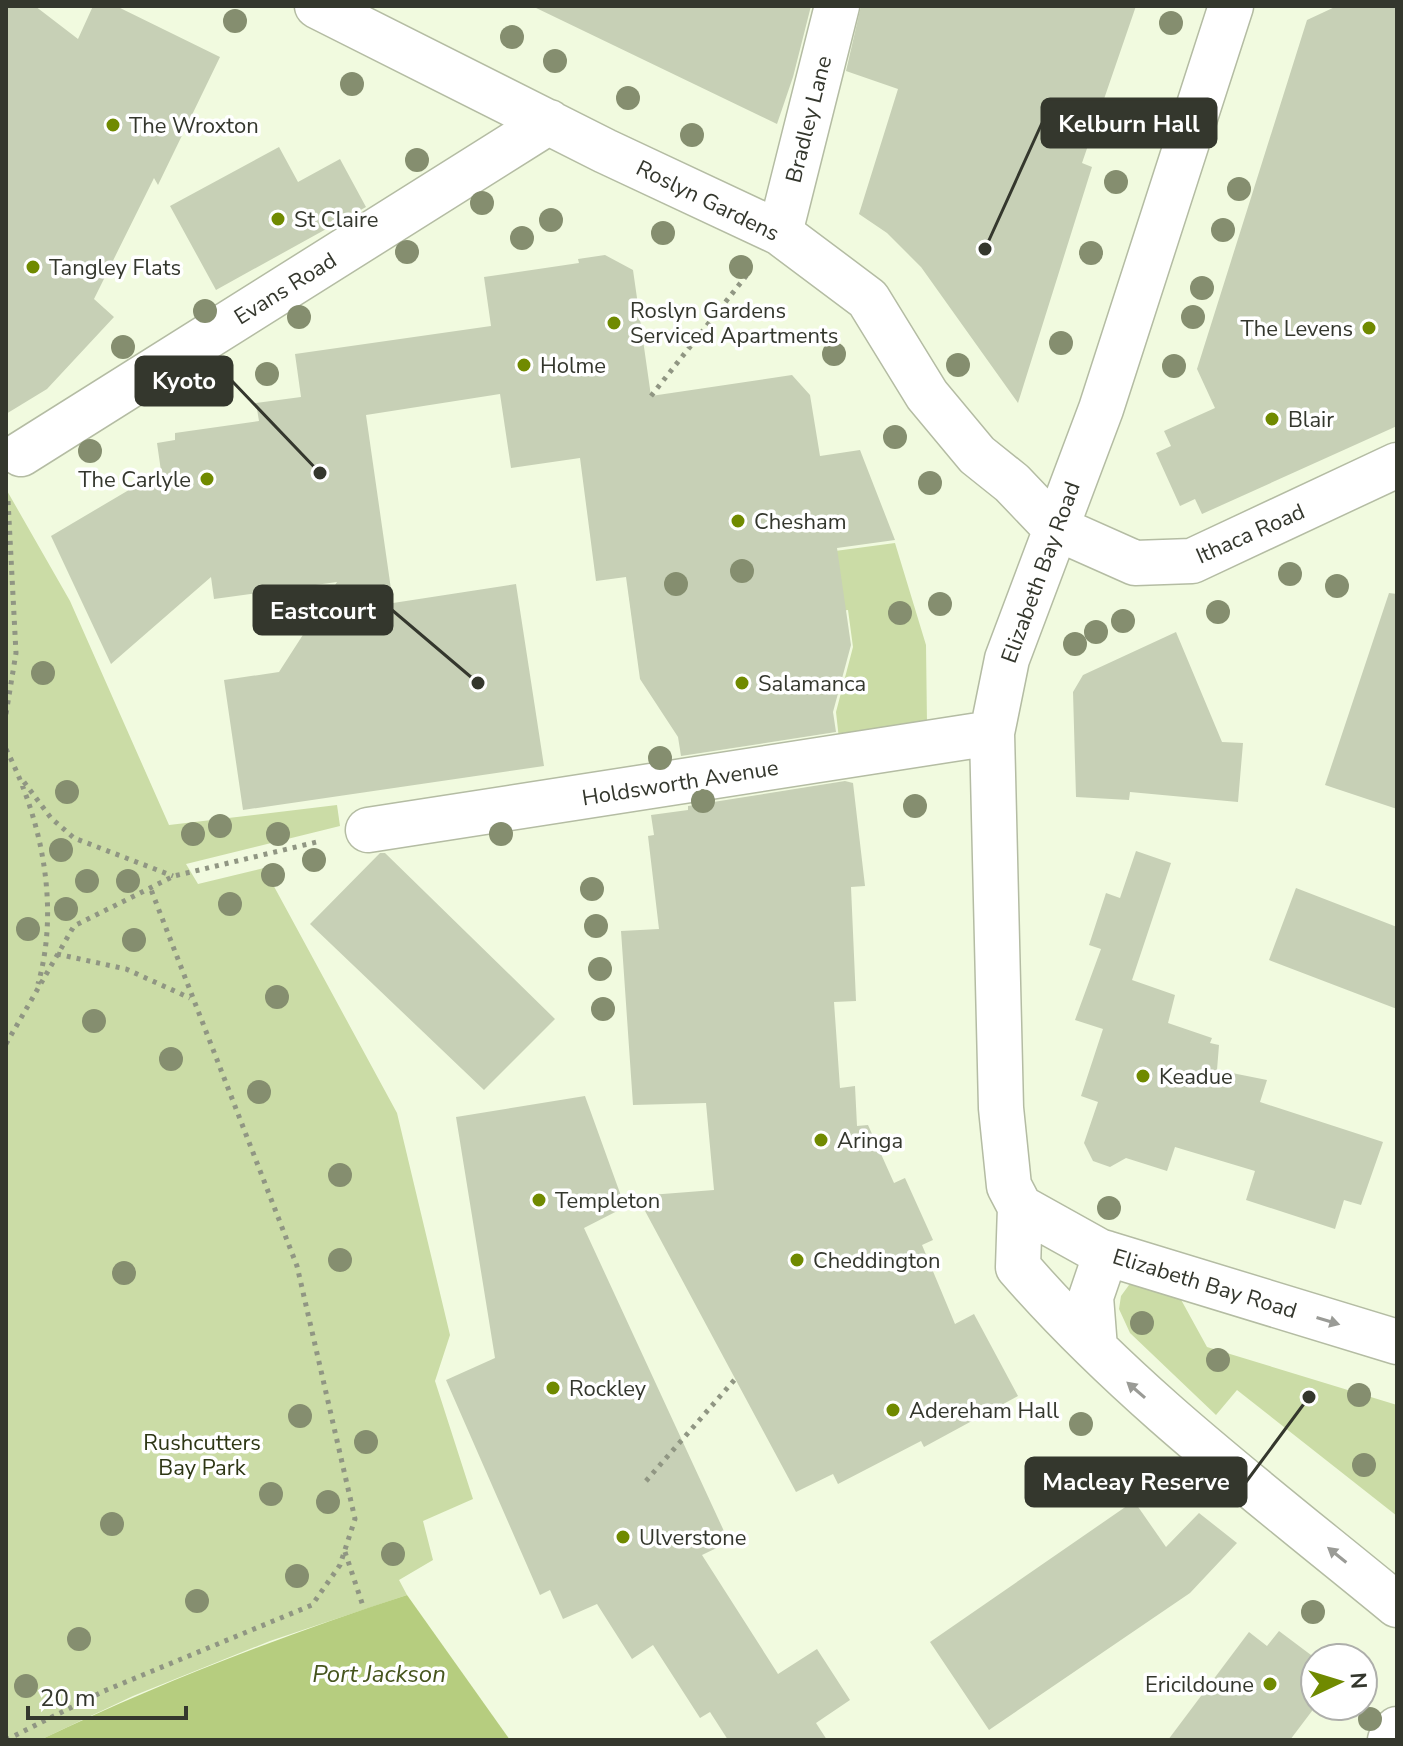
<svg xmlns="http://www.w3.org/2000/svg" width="1403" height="1746" font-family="'Nunito Sans',sans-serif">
<rect width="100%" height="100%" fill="#f1fadf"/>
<path fill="#cbdca6" d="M6 489 70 601 169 825 337 805 340 826 186 864 198 884 264 868 397 1113 450 1335 435 1381 473 1499 423 1521 433 1560 399 1580 407 1595 270 1641 133 1696 40 1740H6Z
M895 543 926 645 927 724 839 739 836 712 853 647 848 610 635 639 627 579Z
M1145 1282 1179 1296 1207 1347 1397 1405V1516L1237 1390 1216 1415 1130 1333 1119 1309 1121 1296 1129 1285Z"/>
<path fill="#b6cd7f" d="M407 1595 510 1740H40C159 1683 281 1636 407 1595Z"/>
<path fill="#c7d0b6" d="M6 6H35L78 39 93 6H116L220 57 158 185 154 178 94 299 114 317 47 389 6 414Z
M532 6H811L793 77 777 124Z
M861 6H1136L1082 163 1092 167 1018 403 921 267 887 233 859 214 898 89 846 71Z
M1337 6H1397V426L1202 514 1195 499 1180 506 1156 453 1171 446 1164 431 1215 408 1197 369 1307 20Z
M279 147 298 182 340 159 366 207 216 290 170 206Z
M605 255 633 270 651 396 792 375 810 395 820 456 860 450 895 540 837 548 851 645 833 712 836 732 681 756 678 737 640 679 626 577 596 581 580 458 511 468 500 394 366 415 393 603 516 584 544 766 243 810 224 680 279 672 337 582 214 599 211 577 111 664 51 536 161 471 157 443 175 440V433L259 421 256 403 301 397 295 354 491 326 484 277 579 263 578 259Z
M1389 593 1397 594V809L1325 785Z
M1176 632 1222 742 1243 743 1238 802 1130 792 1129 800 1076 797 1073 692 1083 675Z
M845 781 853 783 865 886 851 887 856 1001 834 1002 840 1088 855 1086 857 1126 868 1125 894 1183 905 1178 933 1240 922 1245 955 1324 974 1314 1018 1396 924 1447 921 1441 838 1484 833 1474 796 1492 637 1196 714 1190 706 1103 633 1105 621 931 659 929 648 836 654 835 651 815 688 810V806Z
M1136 851 1171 863 1132 980 1175 995 1168 1023 1212 1038 1210 1043 1219 1045 1217 1070 1267 1080 1260 1102 1383 1142 1361 1205 1344 1200 1335 1229 1246 1200 1255 1171 1175 1147 1167 1171 1126 1158 1110 1167 1093 1161 1084 1143 1098 1102 1081 1096 1103 1029 1075 1020 1101 949 1089 945 1106 893 1120 898Z
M380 853H385L555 1019 484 1090 310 924Z
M1296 888 1397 927V1009L1269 960Z
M585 1096 625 1207 584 1228 729 1542 702 1555 778 1674 817 1649 850 1700 816 1723 827 1740H728L710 1712 700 1718 653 1645 632 1659 597 1604 563 1619 550 1590 540 1595 446 1380 495 1358 456 1117Z
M1134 1501 1166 1547 1199 1513 1237 1543 1190 1593 989 1730 930 1642Z
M1279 1631 1315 1658V1707L1290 1740H1168L1249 1632 1267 1646Z"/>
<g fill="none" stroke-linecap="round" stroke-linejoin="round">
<defs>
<path id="minor" d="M317 6 605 151 780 233 868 299 927 395 977 455 1012 483 1054 527 1135 563 1192 561 1397 465
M1231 6 1101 409 1007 659 992 733 1001 1108 1009 1186 1020 1207 1018 1267C1129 1395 1266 1497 1397 1605
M780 233 837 6
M21 454 549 122
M368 830 992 733
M1020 1207 1099 1251 1397 1342
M1095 1348 1091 1297 1106 1253
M1390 1740 1397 1729"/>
</defs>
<use href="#minor" stroke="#b4bca3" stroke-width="47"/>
<path stroke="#909683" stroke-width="5" stroke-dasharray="4 6" stroke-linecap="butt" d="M651 396 750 271
M6 714 16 653 8 500
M6 749C42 820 60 907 38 984
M24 782 51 818 74 838 173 876
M57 954 126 969 190 998
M6 1044 74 926 174 876 321 841
M646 1481 737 1377
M345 1552 364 1609
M6 1740 104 1691 312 1605 340 1565 355 1519 297 1266 150 887"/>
<use href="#minor" stroke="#fff" stroke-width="44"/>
</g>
<g fill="#858e6f">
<circle cx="235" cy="21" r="12"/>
<circle cx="1171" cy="23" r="12"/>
<circle cx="512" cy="37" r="12"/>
<circle cx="555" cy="61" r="12"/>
<circle cx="352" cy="84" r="12"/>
<circle cx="628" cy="98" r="12"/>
<circle cx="692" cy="135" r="12"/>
<circle cx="417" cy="160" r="12"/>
<circle cx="1116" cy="182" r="12"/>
<circle cx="1239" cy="189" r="12"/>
<circle cx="482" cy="203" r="12"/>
<circle cx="551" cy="220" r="12"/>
<circle cx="1223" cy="230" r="12"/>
<circle cx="663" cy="233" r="12"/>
<circle cx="522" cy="238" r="12"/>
<circle cx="407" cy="252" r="12"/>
<circle cx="1091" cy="253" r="12"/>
<circle cx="741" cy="267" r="12"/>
<circle cx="1202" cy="288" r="12"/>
<circle cx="205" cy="311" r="12"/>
<circle cx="299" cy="317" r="12"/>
<circle cx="1193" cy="317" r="12"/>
<circle cx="1061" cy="343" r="12"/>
<circle cx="123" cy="347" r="12"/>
<circle cx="834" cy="354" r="12"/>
<circle cx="958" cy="365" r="12"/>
<circle cx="1174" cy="366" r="12"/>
<circle cx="267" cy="374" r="12"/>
<circle cx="895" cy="437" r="12"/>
<circle cx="90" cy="451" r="12"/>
<circle cx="930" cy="483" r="12"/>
<circle cx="742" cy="571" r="12"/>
<circle cx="1290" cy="574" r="12"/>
<circle cx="676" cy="584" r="12"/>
<circle cx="1337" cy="586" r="12"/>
<circle cx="940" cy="604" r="12"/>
<circle cx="1218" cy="612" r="12"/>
<circle cx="900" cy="613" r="12"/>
<circle cx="1123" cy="621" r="12"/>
<circle cx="1096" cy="632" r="12"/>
<circle cx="1075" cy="644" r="12"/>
<circle cx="43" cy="673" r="12"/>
<circle cx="660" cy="758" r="12"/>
<circle cx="67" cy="792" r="12"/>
<circle cx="703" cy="801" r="12"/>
<circle cx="915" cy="806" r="12"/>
<circle cx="220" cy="826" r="12"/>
<circle cx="193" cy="834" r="12"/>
<circle cx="278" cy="834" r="12"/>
<circle cx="501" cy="834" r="12"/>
<circle cx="61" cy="850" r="12"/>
<circle cx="314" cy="860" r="12"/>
<circle cx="273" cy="875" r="12"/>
<circle cx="87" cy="881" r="12"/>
<circle cx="128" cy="881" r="12"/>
<circle cx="592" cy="889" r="12"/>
<circle cx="230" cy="904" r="12"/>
<circle cx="66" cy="909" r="12"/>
<circle cx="596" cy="926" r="12"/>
<circle cx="28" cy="929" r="12"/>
<circle cx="134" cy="940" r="12"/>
<circle cx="600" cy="969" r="12"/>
<circle cx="277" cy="997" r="12"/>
<circle cx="603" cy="1009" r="12"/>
<circle cx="94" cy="1021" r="12"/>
<circle cx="171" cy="1059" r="12"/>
<circle cx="259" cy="1092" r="12"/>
<circle cx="340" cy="1175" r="12"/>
<circle cx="1109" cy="1208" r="12"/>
<circle cx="340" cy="1260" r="12"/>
<circle cx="124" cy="1273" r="12"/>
<circle cx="1142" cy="1323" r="12"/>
<circle cx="1218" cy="1360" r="12"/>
<circle cx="1359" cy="1395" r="12"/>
<circle cx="300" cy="1416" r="12"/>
<circle cx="1081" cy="1424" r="12"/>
<circle cx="366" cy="1442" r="12"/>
<circle cx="1364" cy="1465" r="12"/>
<circle cx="271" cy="1494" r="12"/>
<circle cx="328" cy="1502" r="12"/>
<circle cx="112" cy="1524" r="12"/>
<circle cx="393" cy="1554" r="12"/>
<circle cx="297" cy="1576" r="12"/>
<circle cx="197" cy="1601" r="12"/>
<circle cx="1313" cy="1612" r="12"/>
<circle cx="79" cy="1639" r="12"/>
<circle cx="26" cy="1686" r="12"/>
<circle cx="1370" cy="1719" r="12"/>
</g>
<defs><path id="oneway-solid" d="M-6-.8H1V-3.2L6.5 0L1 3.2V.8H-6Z" transform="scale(2)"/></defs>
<g fill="#9a9b96">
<use href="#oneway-solid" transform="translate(1328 1321) rotate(17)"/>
<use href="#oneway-solid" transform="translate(1136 1390) rotate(-139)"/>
<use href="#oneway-solid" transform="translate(1337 1555) rotate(-141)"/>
</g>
<g fill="#708a00" stroke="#fff" stroke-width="3">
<circle cx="113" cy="125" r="8"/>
<circle cx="278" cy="219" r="8"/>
<circle cx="33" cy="267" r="8"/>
<circle cx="614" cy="323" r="8"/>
<circle cx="1369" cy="328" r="8"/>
<circle cx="524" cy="365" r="8"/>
<circle cx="1272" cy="419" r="8"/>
<circle cx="207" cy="479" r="8"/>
<circle cx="738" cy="521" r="8"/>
<circle cx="742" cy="683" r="8"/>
<circle cx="1143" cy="1076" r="8"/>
<circle cx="821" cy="1140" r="8"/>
<circle cx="539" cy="1200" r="8"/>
<circle cx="797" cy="1260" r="8"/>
<circle cx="553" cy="1388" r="8"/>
<circle cx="893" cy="1410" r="8"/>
<circle cx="623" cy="1537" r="8"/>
<circle cx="1270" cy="1684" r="8"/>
</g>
<g text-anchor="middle" stroke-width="7" stroke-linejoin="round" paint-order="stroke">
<g font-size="22" fill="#34372d" stroke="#fff">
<text transform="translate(808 119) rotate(-76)" y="8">Bradley Lane</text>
<text transform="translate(708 200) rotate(26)" y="8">Roslyn Gardens</text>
<text transform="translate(285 288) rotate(-32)" y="8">Evans Road</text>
<text transform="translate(1250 533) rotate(-24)" y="8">Ithaca Road</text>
<text transform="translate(1040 572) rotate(-70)" y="8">Elizabeth Bay Road</text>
<text transform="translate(680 782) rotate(-9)" y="8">Holdsworth Avenue</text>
<text transform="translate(1205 1283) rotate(17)" y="8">Elizabeth Bay Road</text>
</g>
<g font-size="22" fill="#34372d" stroke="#fff" text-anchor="start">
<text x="129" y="133">The Wroxton</text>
<text x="294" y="227">St Claire</text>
<text x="49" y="275">Tangley Flats</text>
<text x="630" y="318">Roslyn Gardens<tspan x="630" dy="25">Serviced Apartments</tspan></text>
<text x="1353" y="336" text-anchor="end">The Levens</text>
<text x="540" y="373">Holme</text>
<text x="1288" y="427">Blair</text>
<text x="191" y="487" text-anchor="end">The Carlyle</text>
<text x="754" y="529">Chesham</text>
<text x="758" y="691">Salamanca</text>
<text x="1159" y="1084">Keadue</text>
<text x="837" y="1148">Aringa</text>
<text x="555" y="1208">Templeton</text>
<text x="813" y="1268">Cheddington</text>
<text x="569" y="1396">Rockley</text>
<text x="909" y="1418">Adereham Hall</text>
<text x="639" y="1545">Ulverstone</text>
<text x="1254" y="1692" text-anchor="end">Ericildoune</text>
</g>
<g font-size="22" fill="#2d3614" stroke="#fff">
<text x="202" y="1450">Rushcutters<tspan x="202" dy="25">Bay Park</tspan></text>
</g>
<g font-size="24" font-style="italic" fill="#46551d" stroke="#fff">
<text x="379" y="1682">Port Jackson</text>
</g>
</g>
<path fill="none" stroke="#34372d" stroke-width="3" d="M985 249L1042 123M320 473L232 381M478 683L392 610M1309 1397L1246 1482"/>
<g fill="#34372d" stroke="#fff" stroke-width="3">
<circle cx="985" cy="249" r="8"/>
<circle cx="320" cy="473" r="8"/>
<circle cx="478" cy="683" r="8"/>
<circle cx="1309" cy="1397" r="8"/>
</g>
<g fill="#34372d" stroke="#34372d" stroke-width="3">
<rect x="1042" y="99" width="174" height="48" rx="8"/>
<rect x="136" y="357" width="96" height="48" rx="8"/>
<rect x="254" y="586" width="138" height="48" rx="8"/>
<rect x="1026" y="1458" width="220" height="48" rx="8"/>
</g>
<g font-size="24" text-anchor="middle" font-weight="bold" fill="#fff">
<text x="1129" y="132">Kelburn Hall</text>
<text x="184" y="389">Kyoto</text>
<text x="323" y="619">Eastcourt</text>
<text x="1136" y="1490">Macleay Reserve</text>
</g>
<rect width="1403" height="1746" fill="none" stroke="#34372d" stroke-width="16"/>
<g transform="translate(1339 1682) rotate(86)"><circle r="38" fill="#ffffff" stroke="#aeafab" stroke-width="2"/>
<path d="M0-6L14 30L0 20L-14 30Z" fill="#708a00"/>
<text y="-12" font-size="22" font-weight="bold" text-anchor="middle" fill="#34372d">N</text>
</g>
<path d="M28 1706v12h158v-12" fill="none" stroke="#34372d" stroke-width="4"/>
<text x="40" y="1706" font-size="24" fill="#34372d" stroke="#ffffff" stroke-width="6" paint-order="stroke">20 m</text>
</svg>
